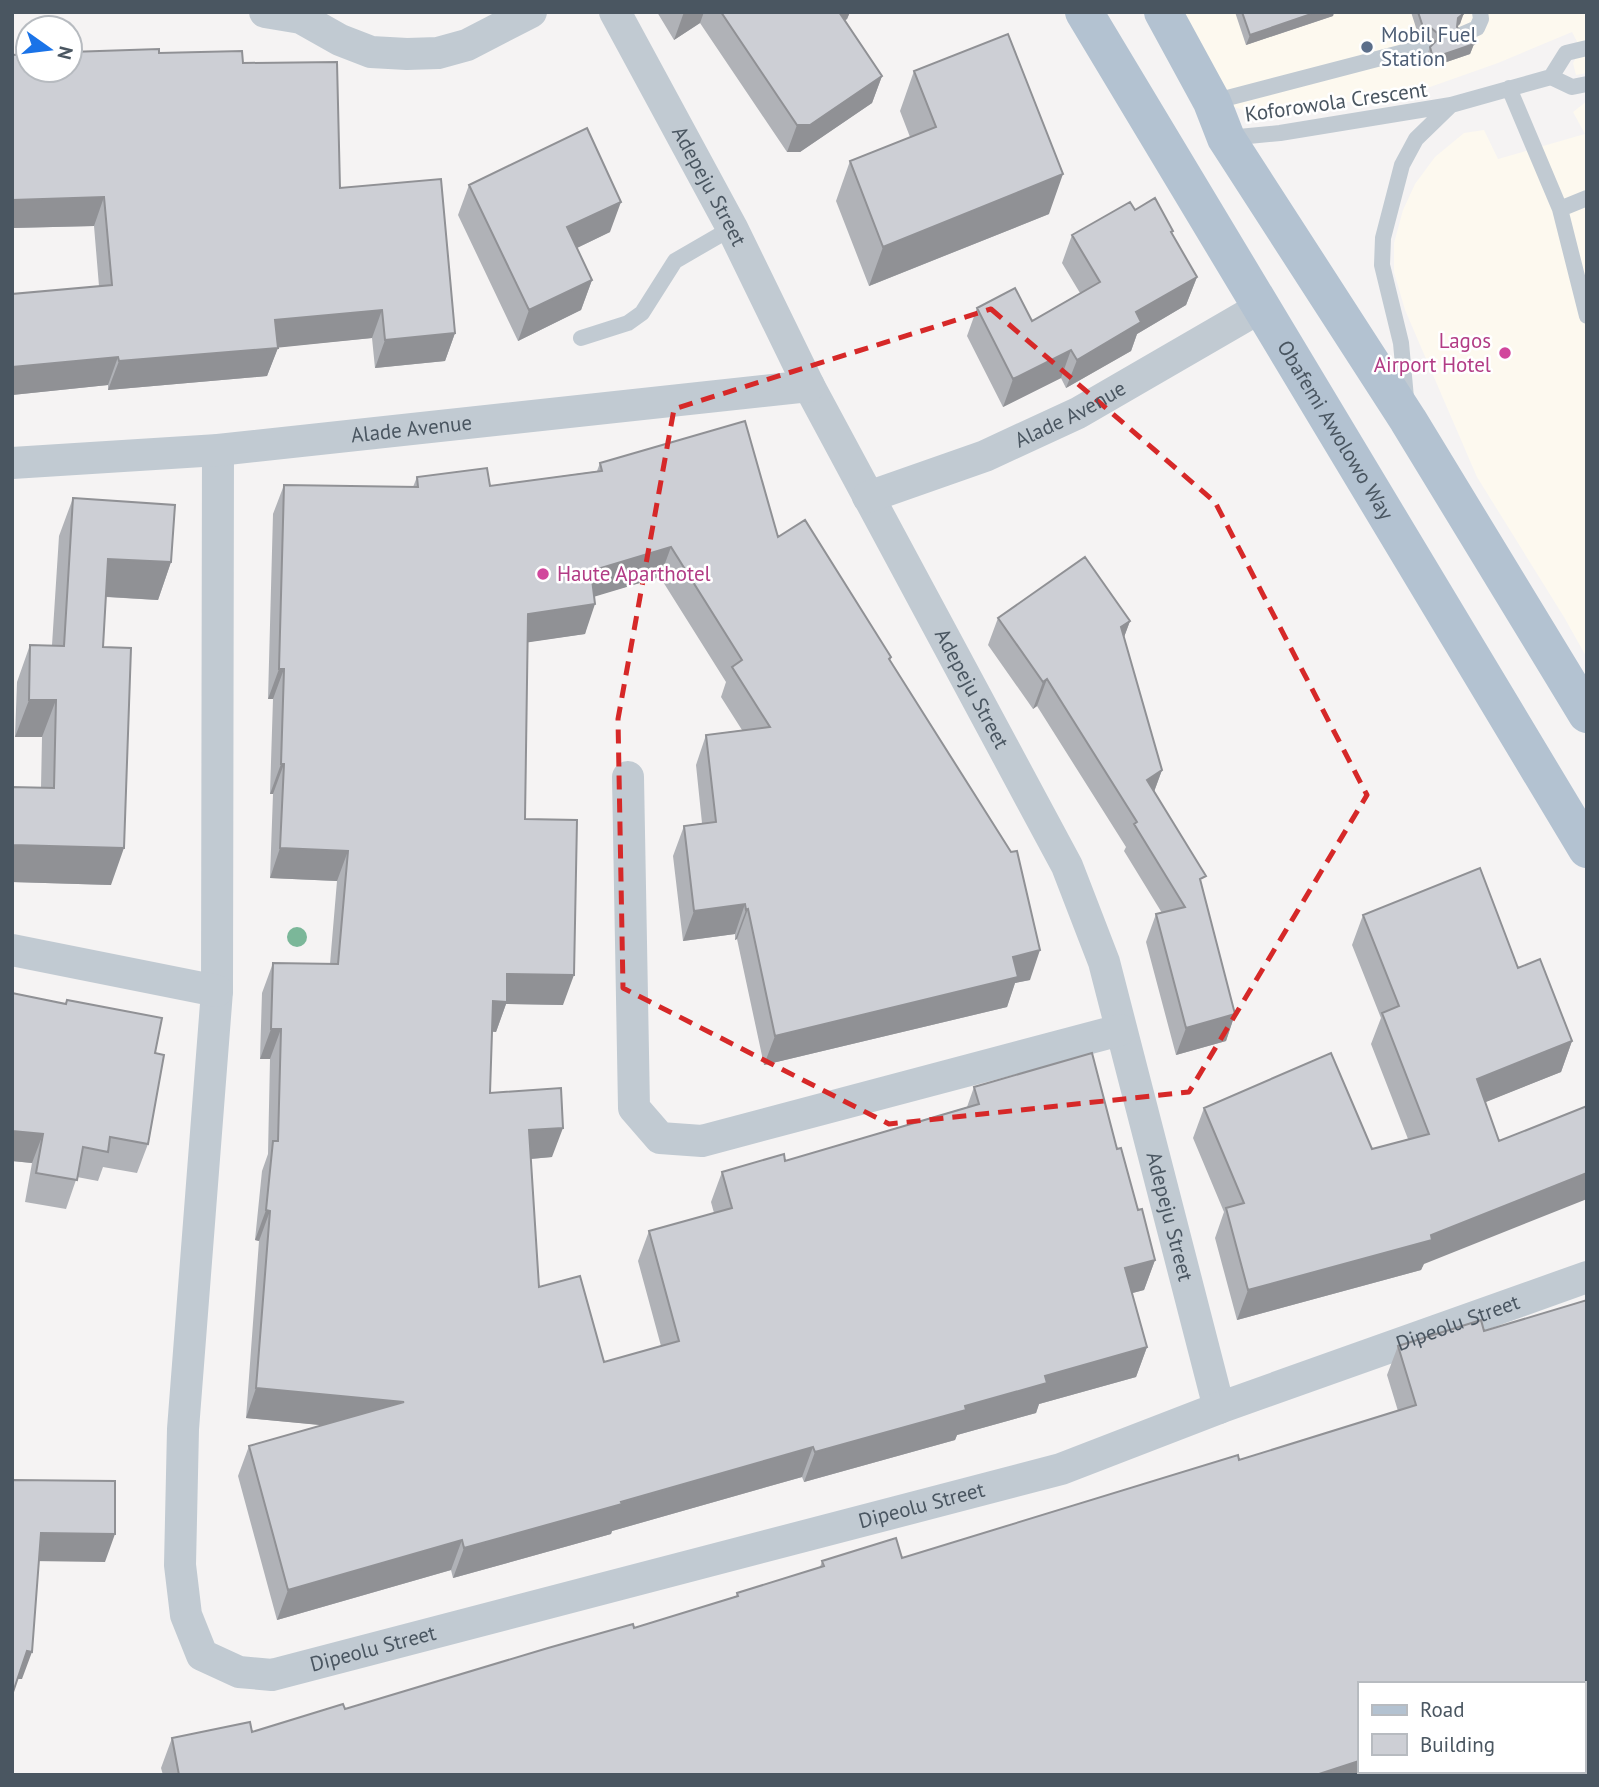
<svg xmlns="http://www.w3.org/2000/svg" width="1599" height="1787" font-family="'PT Sans',sans-serif">
<rect width="100%" height="100%" fill="#f5f3f3"/>
<path fill="#fdf9ef" d="M1179 12H1587V73L1576 75 1573 63 1581 49 1572 32 1498 63 1430 87 1322 107 1249 112 1234 107Z
M1587 101V658L1564 617 1477 477 1405 310 1394 272V243L1403 210 1415 184 1435 157 1464 133 1484 130 1498 159 1585 134 1573 112Z"/>
<g fill="none" stroke-linecap="round" stroke-linejoin="round">
<path stroke="#c1cad2" stroke-width="16" d="M1463 34 1477 28 1481 19 1480 12
M1551 77 1566 53 1587 48
M1509 88 1560 209 1587 316
M1212 102 1423 47
M1228 138 1280 133 1451 105 1551 77 1572 87 1587 84
M1560 209 1587 198
M581 338 628 323 642 313 675 261 732 228
M1406 398 1401 343 1382 265 1383 238 1402 165 1416 139 1451 105"/>
<g stroke="#c1cad2" stroke-width="32">
<path d="M265 12 301 18 340 40 371 52 407 54 438 53 467 45 531 12"/>
<path id="s1" d="M615 12 732 228 809 386 1067 866 1104 962 1219 1408"/>
<path id="s2" d="M218 450 217 991 183 1429 180 1565 186 1615 202 1655 239 1672 272 1675 1061 1469 1219 1408 1587 1277"/>
<path id="s3" d="M12 463 218 450 809 386"/>
<path id="s4" d="M868 497 985 456 1078 413 1261 307"/>
<path d="M628 777 634 1108 660 1138 702 1141 1120 1030"/>
<path d="M12 950 217 991"/>
</g>
<g stroke="#b3c2d1" stroke-width="38">
<path id="s5" d="M1084 12 1587 849"/>
<path d="M1163 12 1212 102 1226 138 1408 420 1587 714"/>
</g>
</g>
<circle fill="#7bb799" cx="297" cy="937" r="10"/>
<path fill="#b0b2b7" d="M657 12H850L847 19 845 20 882 76 872 103 800 152H787L700 23 674 40Z
M1235 12H1334L1333 16 1246 45Z
M1411 12H1463L1460 24 1457 27 1474 44 1470 54 1429 68 1426 57 1430 47 1433 44 1426 37H1419Z
M159 53 243 63 340 188 455 333 445 361 375 368 372 338 278 347 267 376 108 390V385L12 395V294L99 286 94 226 12 228V55Z
M914 71 1049 214 869 286 836 201 850 161 910 137 900 111Z
M469 185 610 232 577 248 592 280 581 310 518 341 458 215Z
M1135 210 1173 231 1172 234 1197 277 1186 305 1137 334 1131 351 1066 388 1061 378 1003 407 967 336 977 308 1032 321 1080 293 1062 263 1072 235Z
M600 463 778 537 891 657 890 661 1030 980 1015 983 1007 1007 764 1065 737 939 735 940V934L683 941 673 856 684 826 702 823 696 765 706 735 742 730 721 697 726 682 660 577 594 596 585 634 527 642 525 819 563 1005 506 1004 496 1032 492 1031 490 1093 552 1157 531 1159 539 1287 604 1362 661 1346 638 1261 649 1231 714 1213 711 1202 722 1172 785 1161 967 1107 974 1087 1117 1149 1155 1260 1144 1290 1132 1293 1147 1347 1136 1377 1039 1404 1036 1413 957 1435 955 1440 804 1482 802 1477 612 1531 611 1534 453 1578 451 1570 277 1620 238 1476 249 1446 322 1425 246 1418 259 1241 255 1240 262 1171 268 1154 270 1059H260L262 993 273 963 330 964 337 881 270 878 273 794H270L273 699H268L273 514 284 485 413 487 417 477 490 486 597 471Z
M73 498 171 562 158 600 106 597 103 647 111 885 12 882V787L41 788 42 737H15L17 682 30 645H52L59 536Z
M998 618 1130 621 1124 637 1162 770 1154 792 1202 886 1235 1014 1226 1041 1176 1055 1146 942 1156 914 1162 913 1124 851 1126 847 1037 706 1033 709 988 645Z
M1363 915 1518 968 1572 1041 1561 1072 1485 1102 1421 1270 1237 1320 1215 1238 1224 1212 1193 1138 1204 1108 1372 1149 1408 1139 1371 1044 1381 1018 1352 945Z
M12 993 66 1004 67 1000 155 1053 148 1144 137 1173 103 1167 98 1181 77 1177 66 1209 25 1202 32 1163 12 1161Z
M1481 1320 1359 1684 1400 1775H163L161 1768 172 1738 252 1732 345 1709 634 1628 736 1597 737 1593 820 1567 822 1561 902 1558 1239 1460 1398 1411 1387 1375 1398 1346Z"/>
<path fill="#909195" d="M684 12H704L700 23 674 40Z
M833 12H850L847 19 825 34Z
M1317 12H1334L1333 16 1246 45 1250 35Z
M1464 13 1460 24 1454 28 1458 18Z
M1423 27H1430L1426 37H1419Z
M1474 44 1470 54 1429 68 1433 58Z
M882 76 872 103 800 152H787L797 125Z
M1063 174 1049 214 869 286 883 247Z
M104 197 94 226 12 228V200Z
M621 202 610 232 556 258 567 227Z
M1197 277 1186 305 1137 334 1131 351 1066 388 1077 360 1136 312Z
M592 280 581 310 518 341 529 310Z
M382 310 372 338 265 349 275 320Z
M455 333 445 361 375 368 385 340Z
M278 348 267 376 108 390 119 361Z
M1071 350 1061 378 1003 407 1013 379Z
M118 357 108 385 12 395V367Z
M671 547 660 577 580 601 591 571Z
M108 559 171 562 158 600 94 596Z
M595 604 585 634 517 644 528 614Z
M1130 621 1120 648 1121 627Z
M279 669H284L273 699H268Z
M1047 679 1037 706 1033 709 1043 682Z
M29 700H56L42 737H15Z
M281 764H284L273 794H270Z
M1162 770 1152 797 1147 780Z
M12 845 124 848 111 885 12 882Z
M280 848 348 851 337 881 270 878Z
M745 904 735 934 683 941 694 911Z
M748 909 737 939 735 940 746 910Z
M1040 950 1030 980 1015 983 1007 1007 764 1065 775 1036 1013 957Z
M507 974 574 975 563 1005 506 1004 496 1032 482 1031 493 1001Z
M1235 1014 1226 1041 1176 1055 1186 1028Z
M271 1029H281L270 1059H260Z
M1572 1041 1561 1072 1466 1110 1477 1079Z
M563 1128 552 1157 518 1160 529 1130Z
M12 1131 43 1134 32 1163 12 1161Z
M1587 1173V1199L1424 1264 1421 1270 1237 1320 1248 1290 1431 1235Z
M266 1210 270 1211 259 1241 255 1240Z
M1155 1260 1144 1290 1114 1298 1125 1268Z
M1147 1347 1136 1377 1039 1404 1036 1413 957 1435 955 1440 804 1482 815 1452 965 1406 1045 1376Z
M256 1388 404 1402 393 1432 246 1418Z
M813 1447 802 1477 612 1531 611 1534 453 1578 464 1548Z
M41 1533 115 1534 105 1562 31 1561Z
M462 1540 451 1570 277 1620 288 1590Z
M27 1651 32 1652 22 1679H17Z
M1587 1695V1721L1583 1722V1696Z
M1359 1761V1771H1411L1400 1775H1316Z"/>
<path fill="#cdcfd5" stroke="#909195" stroke-width="2" d="M721 12H839L882 76 810 125H797Z
M1242 12H1317L1250 35Z
M1418 12H1463L1464 13 1458 18 1457 27 1461 32 1470 33 1474 44 1433 58 1430 47 1437 40V33L1430 27H1423Z
M1008 34 1063 174 883 247 850 161 936 127 914 71Z
M159 49V53L242 51 243 63 337 62 340 188 441 179 455 333 385 340 382 310 275 320 278 348 119 361 118 357 12 367V294L112 285 104 197 12 200V55L28 54V70H70V52Z
M587 128 621 202 567 227 592 280 529 310 469 185Z
M1155 198 1173 231 1171 232 1197 277 1136 312 1141 322 1077 360 1071 350 1013 379 977 308 1015 288 1032 321 1100 282 1072 235 1130 202 1135 210Z
M745 421 778 537 805 520 891 657 889 659 1011 852 1017 851 1040 950 1013 957 1018 977 775 1036 748 909 746 910 745 904 694 911 684 826 716 822 706 735 770 727 732 667 742 660 671 547 591 571 595 604 528 614 525 819 577 820 574 975 507 974V1002L493 1001 490 1093 561 1088 563 1128 529 1130 539 1287 580 1276 604 1362 679 1341 649 1231 732 1208 722 1172 784 1154 785 1161 979 1104 974 1087 1092 1053 1117 1149 1121 1148 1138 1210 1142 1209 1155 1260 1125 1268 1147 1347 1045 1376 1047 1383 965 1406 966 1410 815 1452 813 1447 621 1502 622 1504 464 1548 462 1540 288 1590 249 1446 404 1402 256 1388 270 1211 266 1210 273 1141H278L281 1029H271L273 963 338 964 348 851 280 848 284 764H281L284 669H279L284 485 418 487 417 477 487 468 490 486 602 471 600 463Z
M73 498 175 505 171 562 108 559 103 647 131 648 124 848 12 845V787L54 788 56 700H29L30 645 64 646Z
M1085 557 1130 621 1121 627 1162 770 1147 780 1206 876 1200 879 1235 1014 1186 1028 1156 914 1185 907 1134 824 1137 822 1047 679 1043 682 998 618Z
M1480 868 1518 968 1540 959 1572 1041 1477 1079 1499 1141 1587 1106V1173L1431 1235 1432 1240 1248 1290 1226 1208 1244 1203 1204 1108 1331 1053 1372 1149 1429 1134 1382 1013 1399 1006 1363 915Z
M12 993 66 1004 67 1000 162 1018 155 1053 164 1055 148 1144 110 1137 108 1152 83 1147 77 1180 36 1173 43 1134 12 1131Z
M1587 1300V1695L1583 1696V1684H1359V1761L1316 1775H179L172 1738 250 1722 252 1732 343 1704 345 1709 548 1648 633 1624 634 1628 738 1596 737 1593 824 1566 822 1561 896 1538 902 1558 1238 1455 1239 1460 1416 1405 1398 1346 1481 1320 1484 1331Z
M12 1480 115 1481V1534L41 1533 32 1652 27 1651 12 1695Z"/>
<path fill="none" stroke="#d62828" stroke-width="5" stroke-dasharray="14 9" stroke-linejoin="round" d="M991 309 1215 502 1367 795 1189 1092 889 1124 623 988 618 719 674 409Z"/>
<circle fill="#5c6f8a" stroke="#fff" stroke-width="2.5" cx="1367" cy="47" r="7"/>
<g fill="#d1479c" stroke="#fff" stroke-width="2.5">
<circle cx="1505" cy="353" r="7"/>
<circle cx="543" cy="574" r="7"/>
</g>
<g text-anchor="middle" stroke-width="5" stroke-linejoin="round" paint-order="stroke">
<g font-size="21" fill="#4e5e75" stroke="#fff" text-anchor="start">
<text x="1381" y="42">Mobil Fuel<tspan x="1381" dy="24">Station</tspan></text>
</g>
<g font-size="21" fill="#4a5661" stroke="#fff">
<text transform="translate(1336 102) rotate(-8)" y="7">Koforowola Crescent</text>
<text dy="7" stroke="none"><textPath href="#s1" startOffset="198">Adepeju Street</textPath></text>
<text dy="7" stroke="none"><textPath href="#s4" startOffset="219">Alade Avenue</textPath></text>
<text dy="7" stroke="none"><textPath href="#s3" startOffset="401">Alade Avenue</textPath></text>
<text dy="7" stroke="none"><textPath href="#s5" startOffset="488">Obafemi Awolowo Way</textPath></text>
<text dy="7" stroke="none"><textPath href="#s1" startOffset="765">Adepeju Street</textPath></text>
<text dy="7" stroke="none"><textPath href="#s1" startOffset="1332">Adepeju Street</textPath></text>
<text dy="7" stroke="none"><textPath href="#s2" startOffset="2522">Dipeolu Street</textPath></text>
<text dy="7" stroke="none"><textPath href="#s2" startOffset="1955">Dipeolu Street</textPath></text>
<text dy="7" stroke="none"><textPath href="#s2" startOffset="1388">Dipeolu Street</textPath></text>
</g>
<g font-size="21" fill="#b23c85" stroke="#fff" text-anchor="end">
<text x="1491" y="348">Lagos<tspan x="1491" dy="24">Airport Hotel</tspan></text>
<text x="557" y="581" text-anchor="start">Haute Aparthotel</text>
</g>
</g>
<rect width="1599" height="1787" fill="none" stroke="#4a5661" stroke-width="28"/>
<rect x="1358" y="1682" width="228" height="91" fill="#ffffff" stroke="#b7bbc0" stroke-width="2"/>
<rect x="1372" y="1705" width="35" height="10" fill="#b3c2d1" stroke="#b7bbc0" stroke-width="2"/>
<text x="1420" y="1717" font-size="21" fill="#4a5661">Road</text>
<rect x="1372" y="1734" width="35" height="21" fill="#cdcfd5" stroke="#b7bbc0" stroke-width="2"/>
<text x="1420" y="1752" font-size="21" fill="#4a5661">Building</text>
<g transform="translate(49 49) rotate(104)"><circle r="33" fill="#ffffff" stroke="#b7bbc0" stroke-width="2"/>
<path d="M0-5L12 26L0 18L-12 26Z" fill="#1a73e8"/>
<text y="-10" font-size="19" font-weight="bold" text-anchor="middle" fill="#4a5661">N</text>
</g>
</svg>
